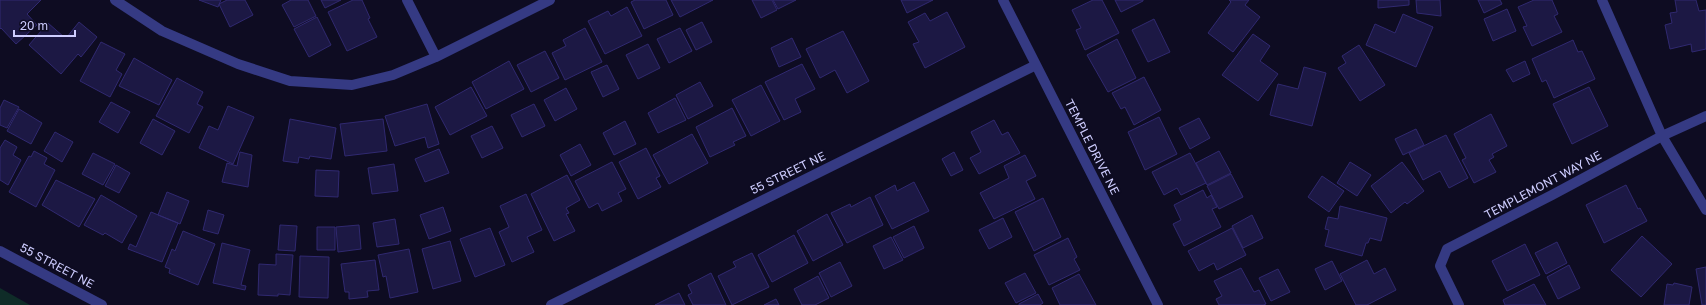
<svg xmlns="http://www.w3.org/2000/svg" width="1706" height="305" font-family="'Golos Text',sans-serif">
<rect width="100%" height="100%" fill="#0e0c22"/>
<path fill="#0f2c28" d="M0 288 30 305H0Z"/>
<path fill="#1c1844" stroke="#302970" d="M0 0H41L27 14 37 25 16 44 1 28 0 29Z
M199 0H221L218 7Z
M227 0H245L253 15 230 27 219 4Z
M291 0H308L316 16 294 27 282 5Z
M321 0H341L325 8Z
M353 0H362L370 18 368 19 377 37 347 51 328 12Z
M635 0H666L673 15 644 29 631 2Z
M671 0H713L680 17Z
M752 0H772L777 10 761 18Z
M773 0H796L778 9Z
M901 0H933L907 13Z
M1093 0H1102L1119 33 1085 50 1076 30 1081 28 1072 10Z
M1115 0H1143V1L1121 12Z
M1229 0H1249L1245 5 1260 17 1233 52 1208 33 1231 2Z
M1378 0H1409V5L1378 8Z
M1416 0H1440L1441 16 1417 13Z
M1478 0H1500L1502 4 1484 13Z
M1534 0H1552L1558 14 1554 16 1562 32 1532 46 1523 27 1527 26 1518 7Z
M1675 0H1696L1699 11 1706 10V49L1692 52 1691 44 1670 49 1665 25 1672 23 1670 13 1677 12Z
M627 7 642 36 605 54 588 21 608 11 611 16Z
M1507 9 1516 31 1493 41 1484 19Z
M947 12 965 47 925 68 913 44 919 42 908 22 925 13 930 21Z
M1403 14 1433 27 1416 67 1366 45 1375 24 1395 33Z
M317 17 331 45 309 57 294 29Z
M1154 19 1170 52 1148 62 1132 30Z
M79 22 97 37 81 57 78 54 61 74 29 45 48 23 64 37 65 35 67 37Z
M702 22 712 42 696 50 686 30Z
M585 28 602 62 565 80 552 53 566 46 563 40Z
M680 28 692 51 669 63 657 39Z
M843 31 869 81 847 93 835 70 820 78 806 49Z
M1253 34 1270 46 1260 61 1278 74 1258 101 1222 75Z
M792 38 801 57 779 67 771 48Z
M1117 39 1136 78 1108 92 1087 55Z
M1573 40 1578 52 1582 51 1595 79 1554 98 1546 80 1542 82 1532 59Z
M101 42 125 54 116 70 122 74 110 97 80 81Z
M648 44 660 68 638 79 626 55Z
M1359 45 1385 85 1360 101 1338 68 1346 63 1342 56Z
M545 51 559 78 531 92 517 65Z
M134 58 172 80 159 105 119 86Z
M509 61 524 89 486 109 472 82Z
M1525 61 1530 74 1513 82 1506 70Z
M802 64 815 89 795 99 801 112 784 120 765 82Z
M607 65 619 89 603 97 591 72Z
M1304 67 1326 73 1312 126 1270 115 1278 84 1298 89Z
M1144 77 1161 110 1134 125 1125 107 1121 109 1112 93Z
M177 78 203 92 197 104 203 107 189 133 156 116Z
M700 82 713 106 688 119 676 95Z
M761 85 780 121 751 136 732 100Z
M471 87 487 116 450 135 435 107Z
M1589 87 1608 126 1572 144 1553 104Z
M566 88 577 109 555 121 544 100Z
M675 98 686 120 658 133 648 113Z
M4 100 19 107 7 128 0 125V108Z
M111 102 130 112 118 133 99 122Z
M427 104 439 144 428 148 425 137 395 146 385 116Z
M534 104 545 126 522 137 511 115Z
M228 106 254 117 233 164 199 148 209 126 218 130Z
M732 108 746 136 733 142 735 145 710 157 696 127Z
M19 109 42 123 31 144 7 131Z
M1491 114 1507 146 1492 154 1494 157 1489 160 1496 172 1474 183 1462 160 1466 158 1454 134Z
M1159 117 1177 154 1145 170 1128 132Z
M1199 118 1210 138 1190 149 1179 128Z
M153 119 175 131 162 155 140 143Z
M290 119 336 128 331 159 310 156 309 159 299 157 298 163 283 161Z
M383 119 387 151 345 156 340 124Z
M994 120 1002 135 1008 132 1020 153 979 174 970 158 981 152 971 132Z
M625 121 636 144 614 155 603 133Z
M492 126 503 148 482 158 471 136Z
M1416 129 1424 145 1403 155 1395 139Z
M55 132 73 142 62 162 44 151Z
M692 134 708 163 669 184 653 155Z
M1446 135 1468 178 1449 188 1440 171 1423 180 1409 153Z
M5 140 17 147 13 155 21 160 8 185 0 180V148Z
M580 144 591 165 571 176 560 155Z
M646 148 660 176 656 178 661 187 638 199 619 162Z
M439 149 449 173 425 182 415 159Z
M34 151 47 158 44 164 55 170 36 207 9 192 29 156 31 157Z
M1219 151 1231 173 1207 185 1196 163Z
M240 152 252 155 248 187 222 182 227 163 237 166Z
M954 152 963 170 951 176 942 159Z
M93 153 115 164 103 185 82 174Z
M1190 153 1206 183 1181 195 1177 188 1164 195 1152 172Z
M1025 155 1036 176 1026 181 1035 199 994 219 980 193 1009 178 1004 166Z
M612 162 626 189 618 193 622 201 602 211 598 203 589 208 575 181Z
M1350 162 1371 175 1357 196 1337 183Z
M1402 162 1424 191 1407 204 1405 202 1391 213 1371 186Z
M394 164 398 191 372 194 368 168Z
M116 165 130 173 119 193 105 186Z
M316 170 339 171 338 197 315 196Z
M1231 174 1243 197 1219 209 1207 186Z
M567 175 580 200 566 208 569 213 566 214 575 231 554 241 531 194Z
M1322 176 1344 191 1329 212 1308 197Z
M56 180 95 199 79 227 42 205Z
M914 182 929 211 892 229 875 196 895 185 897 191Z
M1626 185 1638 209 1640 208 1647 221 1604 243 1586 205Z
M1203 190 1207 198 1211 195 1217 207 1212 209 1221 227 1184 246 1173 224 1181 220 1174 205Z
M167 192 189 201 180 224 158 215Z
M526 194 542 230 527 237 534 252 512 262 499 232 509 227 500 206Z
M101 195 137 216 122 243 105 233 103 235 84 225Z
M870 197 883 225 847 243 831 213 850 204 851 207Z
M1043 198 1061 237 1034 251 1015 212Z
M1340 206 1387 218 1381 241 1370 238 1368 243H1366L1362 256 1325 246 1329 230 1325 229 1328 217 1338 219Z
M443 207 451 231 429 239 420 215Z
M208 210 224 215 218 234 203 230Z
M151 212 178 223 162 262 128 249 130 244 136 247Z
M827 214 843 245 813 261 797 231Z
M1252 215 1263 238 1243 248 1232 226Z
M1003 218 1012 237 989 249 979 230Z
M395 219 399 244 377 247 373 223Z
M280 225 297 226 295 251 278 250Z
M359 225 361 249 338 252 336 227Z
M914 226 924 248 904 258 893 237Z
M317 227H335V250H317Z
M490 228 505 265 475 277 460 239Z
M1232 228 1246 255 1217 270 1214 263 1199 271 1188 251Z
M183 231 215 244 198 285 169 273 170 269 165 267 172 249 175 251Z
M794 235 808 263 772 282 758 255Z
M1642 236 1672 264 1641 297 1611 270Z
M891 237 903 260 884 269 873 246Z
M1068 238 1077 257 1074 259 1080 270 1049 285 1034 255Z
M450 241 461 281 433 289 422 249Z
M1557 242 1567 263 1546 274 1535 253Z
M222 243 250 250 241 285 246 286 245 290 213 283Z
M1525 244 1540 275 1507 291 1492 261Z
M409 249 418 292 390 298 386 276 383 277 378 255Z
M752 253 769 287 732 305 718 276 736 267 733 262Z
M276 254 293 255 290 295 278 294V296L258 295 259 264 276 265Z
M300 256 329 257 328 298 299 297Z
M375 260 379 290 367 291 368 297 349 299V292H345L341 264Z
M1367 260 1374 274 1385 268 1396 290 1367 305H1356L1340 274Z
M1332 261 1342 281 1325 290 1315 269Z
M840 262 852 286 831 297 819 273Z
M1569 265 1580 288 1558 299 1547 277Z
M1706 267V305H1702L1696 269Z
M1241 268 1254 292 1259 290 1266 304 1263 305H1219L1216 299 1222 296 1214 281Z
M1278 269 1290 292 1271 301 1259 278Z
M711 273 726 305H693L688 295 692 293 688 285Z
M1025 273 1036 293 1016 303 1005 283Z
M1079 274 1096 305H1060L1052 288Z
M818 276 829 298 815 305H802L794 289Z
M1674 283 1692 287 1689 305H1664L1667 284 1673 285Z
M1534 284 1546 305H1505L1503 300Z
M679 293 685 305H655Z
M1038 294 1043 303 1040 305H1019V304Z
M776 299 779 305H764Z"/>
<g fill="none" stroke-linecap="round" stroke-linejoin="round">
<path stroke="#353a83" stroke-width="10" d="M115 0 162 31 238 64 290 81 352 85 393 75 436 57 550 0
M407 0 436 57
M1602 0 1662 136 1706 210
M1459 305 1440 266 1447 249 1552 195 1662 136 1706 116"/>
<path stroke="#353a83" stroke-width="10" d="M1003 0 1158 305
M0 251 102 305
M551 305 1036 65"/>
</g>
<g text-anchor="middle" stroke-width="4" stroke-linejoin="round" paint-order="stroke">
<g font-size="12" fill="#cecdff" stroke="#0e0c22">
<text transform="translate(1092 147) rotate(63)" y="4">TEMPLE DRIVE NE</text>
<text transform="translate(788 173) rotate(-26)" y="4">55 STREET NE</text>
<text transform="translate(1543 185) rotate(-28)" y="4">TEMPLEMONT WAY NE</text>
<text transform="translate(57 266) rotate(28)" y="4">55 STREET NE</text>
</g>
</g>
<path d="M14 30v6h61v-6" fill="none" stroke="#cecdff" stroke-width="2"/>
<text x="20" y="30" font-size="12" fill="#cecdff" stroke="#0e0c22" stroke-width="3" paint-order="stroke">20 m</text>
</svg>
